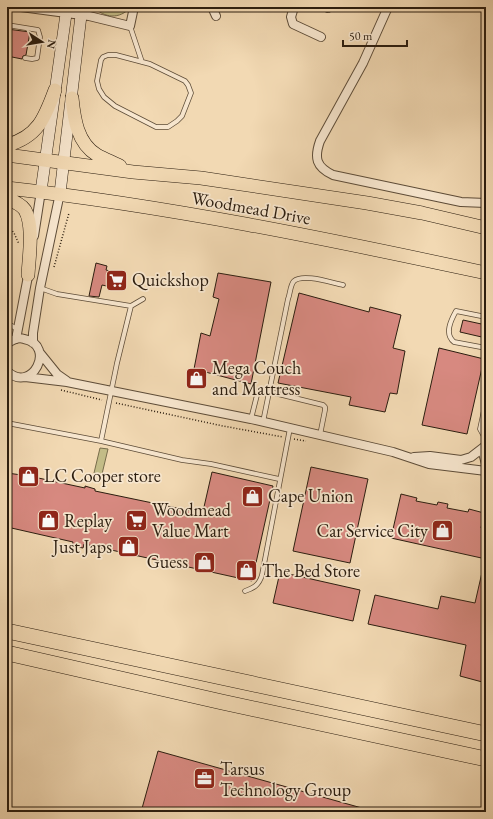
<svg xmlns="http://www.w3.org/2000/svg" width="493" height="819" font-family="'EB Garamond',serif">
<rect width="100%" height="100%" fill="#f2d9b3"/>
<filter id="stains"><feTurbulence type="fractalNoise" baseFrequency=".005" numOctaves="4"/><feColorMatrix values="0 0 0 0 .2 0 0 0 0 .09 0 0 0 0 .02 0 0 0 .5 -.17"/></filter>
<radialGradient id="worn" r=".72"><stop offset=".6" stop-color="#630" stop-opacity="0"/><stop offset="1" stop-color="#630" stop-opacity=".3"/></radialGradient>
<path fill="#c3bc87" stroke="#776c4b" d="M93 7H131C119 20 105 18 93 7Z
M100 448 108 449 102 474 94 473Z"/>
<path fill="#d78980" stroke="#2b1d0f" d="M7 29 30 32 26 55 23 56 22 59 7 56Z
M96 263 107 266 106 270 114 272 111 287 102 285 99 297 89 296Z
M218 273 271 282 251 384 194 369 201 333 210 336 219 299 213 297Z
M299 293 369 312 370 307 401 315 393 348 405 351 397 394 390 393 385 412 349 405 351 397 278 383Z
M463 320 486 325V338L460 332Z
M439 348 484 359 467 434 422 425Z
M311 467 368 479 350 563 293 551Z
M212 472 273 486 252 581 84 544 83 548 72 546 73 542 7 527V473L29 476 85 488V486L95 489V491L196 512 204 507Z
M401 494 417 498 416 501 437 505 438 502 448 504 447 508 468 512 469 509 484 513 481 528H486V559L391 538Z
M483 568H486V683L460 676 466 645 368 624 375 595 438 609 441 596 475 603Z
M280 572 360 590 353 621 273 603Z
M158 751 369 810 368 812H141Z"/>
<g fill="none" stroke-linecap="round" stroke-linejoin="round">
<defs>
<path id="lane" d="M7 25 38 30 40 37 37 58 32 59 25 58
M130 26 142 62
M108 55H116L150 64 185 81 188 85 191 93 182 116 177 121 168 127H156L115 106 104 97 99 89 97 81 101 60 103 57Z
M40 288 57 294 131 306
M143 299 131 306 117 363 101 441 182 460 211 464 279 479
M486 317 456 311C451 320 444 334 454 342L486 348
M7 323 17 329
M270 392 323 405 325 407V410L320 435
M486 401 480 429 486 440
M251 419 258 391
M263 422 288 299C290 295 290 285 294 281 303 273 332 283 343 285
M7 423 101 441
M245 591C254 588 259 585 262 575L290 428"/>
<path id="street" d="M21 7 89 16 130 26 134 7
M212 7 216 16
M294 7 291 17 293 24 321 37
M326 7 328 8
M388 7 363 63 320 141C314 158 316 167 333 175L461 202 486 203
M34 236 41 191
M16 339 29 271
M33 343V333L40 288 60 193
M7 344C12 340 18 337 24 339 57 345 32 395 7 371
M40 353 57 374 67 381
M25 377 67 382 251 419 393 452 429 464 486 471
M486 444 483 453 486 464
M414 457 430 456 461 460 471 457 484 447"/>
<path id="secondary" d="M41 191 67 7
M60 193 82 7"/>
<path id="primary" d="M72 98C74 118 77 143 97 155 104 159 112 162 120 166
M7 145C38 137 45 117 55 90
M7 155 133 172 201 178 367 203 422 213 486 228
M7 188C168 206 328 239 486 273
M7 199C13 201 21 204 25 210 34 226 29 257 28 275"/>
<path id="highway" d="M7 631 486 734
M7 653 222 702 486 759"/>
</defs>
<use href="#lane" stroke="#5d4c38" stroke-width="5.5"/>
<use href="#street" stroke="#5d4c38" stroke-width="10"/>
<use href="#secondary" stroke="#2b1d0f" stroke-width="12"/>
<use href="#primary" stroke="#2b1d0f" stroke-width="14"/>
<use href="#highway" stroke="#2b1d0f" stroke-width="16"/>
<path stroke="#2b1d0f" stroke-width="1.5" stroke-dasharray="1 2" stroke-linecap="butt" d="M7 224 14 233 19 244
M54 267 69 213
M7 383 12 384
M61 390 102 400
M116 403 223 426 283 437
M294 439 306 441"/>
<use href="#lane" stroke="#f7e6ce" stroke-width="4"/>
<use href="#street" stroke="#f7e6ce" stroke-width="8"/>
<use href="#secondary" stroke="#f7e6ce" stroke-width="11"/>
<use href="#primary" stroke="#f2d9b3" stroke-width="13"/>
<use href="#highway" stroke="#f2d9b3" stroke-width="15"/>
</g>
<defs>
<symbol id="supermarket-square" viewBox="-11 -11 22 22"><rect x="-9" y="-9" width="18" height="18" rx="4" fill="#8f2418" stroke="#f7e6ce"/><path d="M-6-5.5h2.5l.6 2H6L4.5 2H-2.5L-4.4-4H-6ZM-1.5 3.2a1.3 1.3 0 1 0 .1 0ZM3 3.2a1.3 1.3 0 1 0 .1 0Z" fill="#fff"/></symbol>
<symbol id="shop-square" viewBox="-11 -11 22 22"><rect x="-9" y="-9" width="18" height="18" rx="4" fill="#8f2418" stroke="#f7e6ce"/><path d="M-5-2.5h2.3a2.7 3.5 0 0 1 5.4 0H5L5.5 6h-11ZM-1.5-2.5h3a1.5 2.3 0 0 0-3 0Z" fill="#fff"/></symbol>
<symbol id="office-square" viewBox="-11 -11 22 22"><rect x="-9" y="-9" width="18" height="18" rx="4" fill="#8f2418" stroke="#f7e6ce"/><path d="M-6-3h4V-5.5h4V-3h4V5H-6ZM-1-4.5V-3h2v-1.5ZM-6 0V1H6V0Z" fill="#fff"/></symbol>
</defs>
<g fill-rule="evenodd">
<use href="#supermarket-square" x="104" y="268" width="25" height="25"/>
<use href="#shop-square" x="184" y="366" width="25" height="25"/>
<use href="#shop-square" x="16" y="464" width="25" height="25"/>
<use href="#shop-square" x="240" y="484" width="25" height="25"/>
<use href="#supermarket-square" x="124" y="508" width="25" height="25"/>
<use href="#shop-square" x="36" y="508" width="25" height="25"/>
<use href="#shop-square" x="430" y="518" width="25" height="25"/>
<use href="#shop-square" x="116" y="534" width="25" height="25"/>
<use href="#shop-square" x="192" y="550" width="25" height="25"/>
<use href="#shop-square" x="234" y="558" width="25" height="25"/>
<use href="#office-square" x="192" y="766" width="25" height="25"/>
</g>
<g text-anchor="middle" stroke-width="3.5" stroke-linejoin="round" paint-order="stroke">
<g font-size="18" fill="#2b1d0f" stroke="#f7e6ce">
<text transform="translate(251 208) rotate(10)" y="6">Woodmead Drive</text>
</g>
<g font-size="18" fill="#2b1d0f" stroke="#f7e6ce" text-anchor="start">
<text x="132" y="286">Quickshop</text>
<text x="212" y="374">Mega Couch<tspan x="212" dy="21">and Mattress</tspan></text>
<text x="44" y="482">LC Cooper store</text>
<text x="268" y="502">Cape Union</text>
<text x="152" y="516">Woodmead<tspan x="152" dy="21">Value Mart</tspan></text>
<text x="64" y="527">Replay</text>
<text x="428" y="537" text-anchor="end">Car Service City</text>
<text x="112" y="553" text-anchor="end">Just Japs</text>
<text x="188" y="568" text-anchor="end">Guess</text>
<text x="262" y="577">The Bed Store</text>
<text x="220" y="775">Tarsus<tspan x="220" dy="21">Technology Group</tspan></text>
</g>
</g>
<rect width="493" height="819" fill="none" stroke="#f2d9b3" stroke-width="24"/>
<rect x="8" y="8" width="477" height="803" fill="none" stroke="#2b1d0f" stroke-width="2"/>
<rect x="12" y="12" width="469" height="795" fill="none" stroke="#2b1d0f"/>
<g transform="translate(42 42) rotate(102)" stroke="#f7e6ce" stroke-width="3" paint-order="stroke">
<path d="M0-3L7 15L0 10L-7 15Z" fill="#2b1d0f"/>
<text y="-6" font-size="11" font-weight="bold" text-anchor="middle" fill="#2b1d0f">N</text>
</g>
<path d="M343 40v6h64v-6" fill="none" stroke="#2b1d0f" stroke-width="2"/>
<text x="349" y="40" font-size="12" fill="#2b1d0f" stroke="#f7e6ce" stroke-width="3" paint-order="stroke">50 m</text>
<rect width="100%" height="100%" filter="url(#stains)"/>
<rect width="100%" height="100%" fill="url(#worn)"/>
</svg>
